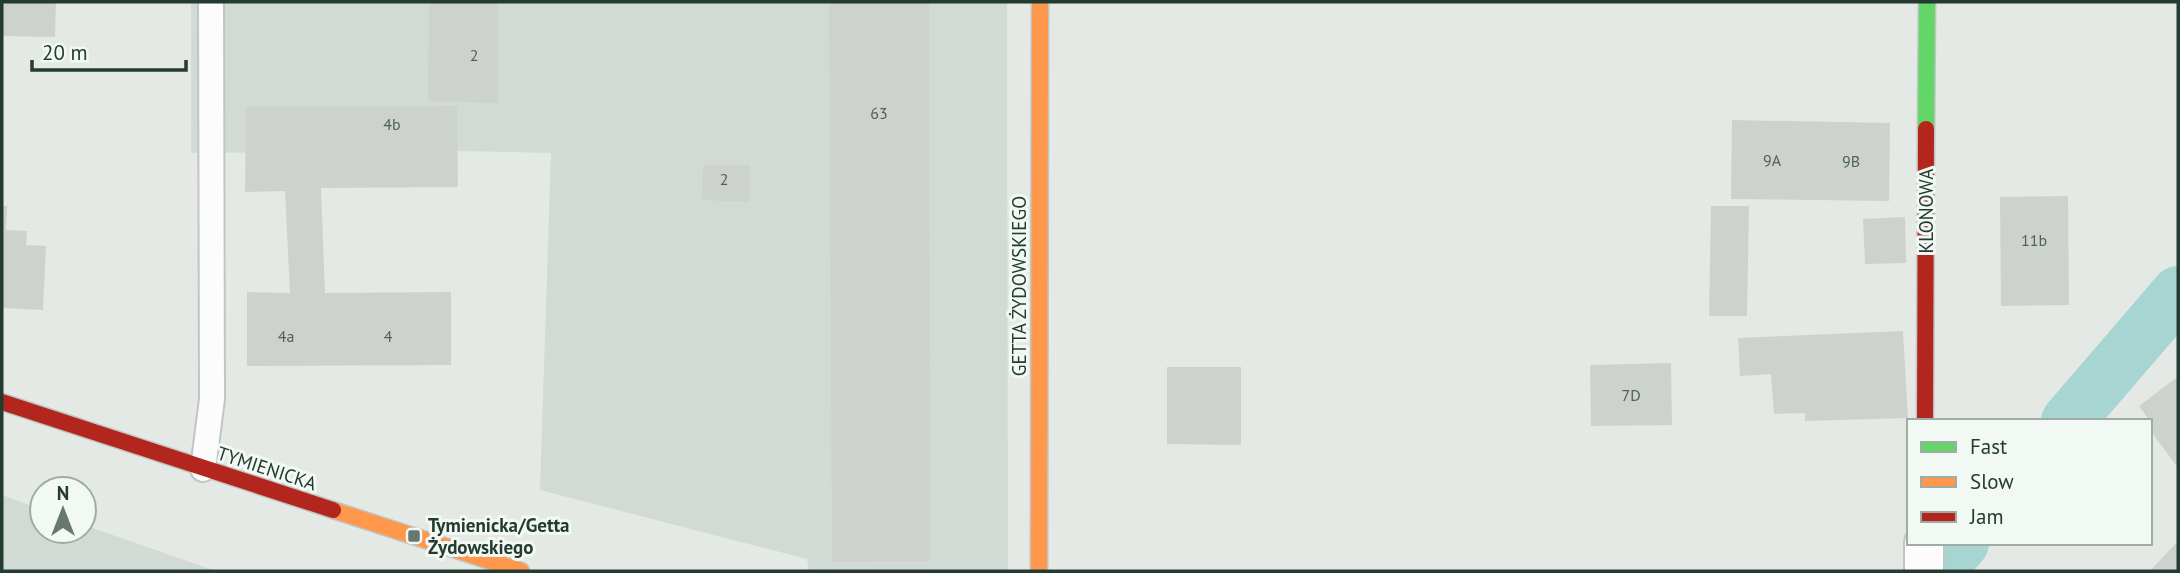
<svg xmlns="http://www.w3.org/2000/svg" width="2180" height="573" font-family="'PT Sans',sans-serif">
<rect width="100%" height="100%" fill="#e4e9e6"/>
<path fill="#d2dad5" d="M191 2H1007L1008 571H809L807 559 540 490 551 153 458 151 191 153Z
M2 495 42 510V531H84V525L216 571H2Z"/>
<g fill="none" stroke-linecap="round" stroke-linejoin="round">
<path stroke="#a7d6d2" stroke-width="54" d="M2068 421 2178 293
M1954 552 1962 543"/>
</g>
<path fill="#cdd2cf" d="M2 2H56L55 37 2 36Z
M429 2H498V103L428 101Z
M829 2H929L930 561 832 562Z
M457 106 458 187 321 188 325 293 451 292V365L247 366V292L290 293 285 191 245 192 246 107Z
M1732 120 1890 123 1889 201 1731 199Z
M703 165H750L749 202 702 200Z
M2068 196 2069 305 2001 306 2000 197Z
M2 206H7L6 230 27 231 26 245 46 246 43 310 2 308Z
M1711 206H1749L1747 316H1709Z
M1905 217 1906 263 1865 264 1863 219Z
M1903 331 1908 418 1805 421V413L1774 414 1771 374 1740 376 1738 338Z
M1671 363 1672 425 1591 426 1590 365Z
M1167 367H1241V445L1167 444Z
M2176 378 2178 381V468L2150 430 2152 424 2139 406Z
M2178 541V571H2150Z"/>
<g fill="none" stroke-linecap="round" stroke-linejoin="round">
<defs>
<path id="lane" d="M203 469 212 399 211 2"/>
<path id="street" d="M1924 571V543"/>
<path id="fast" d="M1926 129 1927 2"/>
<path id="slow" d="M333 510 521 571
M1039 571 1040 2"/>
<path id="jam" d="M2 402 333 510
M1925 421 1926 129"/>
</defs>
<use href="#lane" stroke="#c1c6c3" stroke-width="28"/>
<use href="#street" stroke="#c1c6c3" stroke-width="42"/>
<use href="#fast" stroke="#c0c6c3" stroke-width="19"/>
<use href="#slow" stroke="#c0c6c3" stroke-width="19"/>
<use href="#jam" stroke="#c0c6c3" stroke-width="19"/>
<use href="#lane" stroke="#fbfcfb" stroke-width="24"/>
<use href="#street" stroke="#fbfcfb" stroke-width="38"/>
<use href="#fast" stroke="#63d668" stroke-width="16"/>
<use href="#slow" stroke="#ff974d" stroke-width="16"/>
<use href="#jam" stroke="#b3261e" stroke-width="16"/>
</g>
<rect fill="#677870" stroke="#f2f8f4" stroke-width="2.5" x="407" y="529" width="14" height="14" rx="3.5"/>
<g text-anchor="middle" stroke-width="6" stroke-linejoin="round" paint-order="stroke">
<g font-size="16" fill="#4e6258">
<text x="474" y="61">2</text>
<text x="879" y="119">63</text>
<text x="392" y="130">4b</text>
<text x="1772" y="166">9A</text>
<text x="1851" y="167">9B</text>
<text x="724" y="185">2</text>
<text x="2034" y="246">11b</text>
<text x="286" y="342">4a</text>
<text x="388" y="342">4</text>
<text x="1631" y="401">7D</text>
</g>
<g font-size="19" fill="#233b30" stroke="#f2f8f4">
<text transform="translate(1926 211) rotate(-90)" y="7">KLONOWA</text>
<text transform="translate(1019 286) rotate(-90)" y="7">GETTA ŻYDOWSKIEGO</text>
<text transform="translate(267 468) rotate(18)" y="7">TYMIENICKA</text>
</g>
<g font-size="19" font-weight="bold" fill="#233b30" stroke="#f2f8f4" text-anchor="start">
<text x="428" y="532">Tymienicka/Getta<tspan x="428" dy="22">Żydowskiego</tspan></text>
</g>
</g>
<rect width="2180" height="573" fill="none" stroke="#233b30" stroke-width="7"/>
<rect x="1907" y="419" width="245" height="126" fill="#f2f8f4" stroke="#9faca6" stroke-width="2"/>
<rect x="1921" y="442" width="35" height="10" fill="#63d668" stroke="#9faca6" stroke-width="2"/>
<text x="1970" y="454" font-size="21" fill="#233b30">Fast</text>
<rect x="1921" y="477" width="35" height="10" fill="#ff974d" stroke="#9faca6" stroke-width="2"/>
<text x="1970" y="489" font-size="21" fill="#233b30">Slow</text>
<rect x="1921" y="512" width="35" height="10" fill="#b3261e" stroke="#9faca6" stroke-width="2"/>
<text x="1970" y="524" font-size="21" fill="#233b30">Jam</text>
<g transform="translate(63 510)"><circle r="33" fill="#f2f8f4" stroke="#9faca6" stroke-width="2"/>
<path d="M0-5L12 26L0 18L-12 26Z" fill="#677870"/>
<text y="-10" font-size="19" font-weight="bold" text-anchor="middle" fill="#233b30">N</text>
</g>
<path d="M32 60v10h154v-10" fill="none" stroke="#233b30" stroke-width="3.5"/>
<text x="42" y="60" font-size="21" fill="#233b30" stroke="#f2f8f4" stroke-width="5" paint-order="stroke">20 m</text>
</svg>
